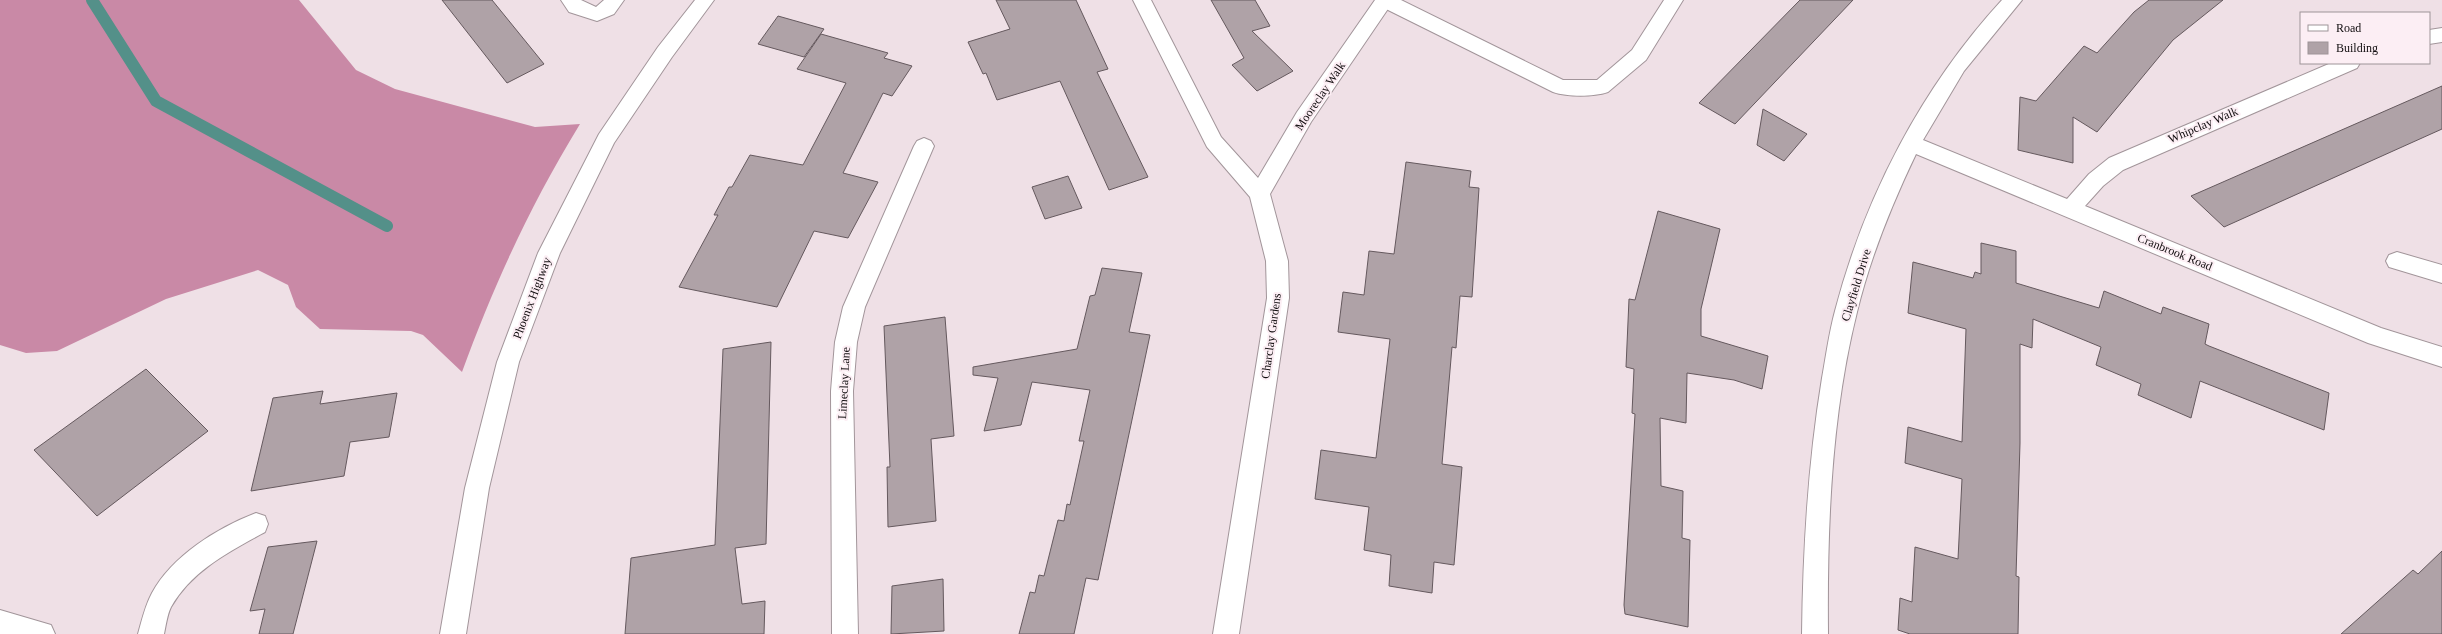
<svg xmlns="http://www.w3.org/2000/svg" width="2442" height="634" font-family="Georgia,serif">
<rect width="100%" height="100%" fill="#efe0e6"/>
<path fill="#c989a6" d="M0 0H299L356 70 395 89 535 127 580 124C530 206 495 282 462 372L423 335 411 331 320 329 296 307 288 285 258 270 166 299 57 351 26 353 0 345Z"/>
<g fill="none" stroke-linecap="round" stroke-linejoin="round">
<path stroke="#549089" stroke-width="12" d="M92 0 156 101 387 226"/>
</g>
<path fill="#afa2a7" stroke="#65595e" d="M442 0H492L544 64 507 83Z
M996 0H1076L1108 69 1097 72 1148 177 1109 190 1060 81 997 100 986 73 983 74 968 42 1010 29Z
M1211 0H1255L1270 26 1252 31 1293 71 1257 91 1232 65 1244 58Z
M1800 0H1853L1735 124 1699 103Z
M2149 0H2223L2173 40 2097 132 2073 117V163L2018 150 2020 97 2036 101 2084 46 2097 53 2134 12Z
M778 16 824 29 804 57 758 44Z
M821 34 888 53 884 58 912 66 892 96 883 93 843 173 878 182 848 238 814 231 777 307 679 287 718 215H714L729 187H732L750 155 803 165 846 83 797 69Z
M2442 86V129L2224 227 2191 196Z
M1763 109 1807 134 1784 161 1757 145Z
M1406 162 1471 171 1469 187 1479 188 1472 297 1460 296 1456 348 1452 347 1442 464 1462 467 1454 565 1434 562 1432 593 1389 586 1391 555 1364 550 1369 507 1315 499 1321 450 1376 458 1390 339 1338 332 1343 292 1364 295 1369 251 1394 254Z
M1068 176 1082 208 1045 219 1032 187Z
M1658 211 1720 229 1701 309V336L1768 356 1762 389 1734 380 1687 373 1686 423 1660 418 1661 486 1683 491 1682 538 1690 540 1688 627 1625 614 1624 605 1635 414 1632 413 1634 369 1626 367 1629 299 1635 300Z
M1981 243 2016 251V283L2099 308 2104 291 2161 314 2163 307 2209 324 2205 344 2209 346 2329 393 2324 430 2200 381 2191 418 2138 395 2141 384 2096 365 2101 347 2033 319 2032 348 2020 344V443L2016 576 2019 577 2018 634H1910L1898 630 1900 598 1912 602 1915 547 1958 559 1962 479 1905 463 1908 427 1962 442 1966 329 1908 313 1913 262 1973 278 1975 272 1981 274Z
M1102 268 1142 273 1129 332 1150 335 1098 580 1086 578 1074 634H1019L1030 592 1035 593 1039 575 1044 576 1058 520 1064 521 1067 504 1070 505 1084 441H1079L1090 390 1032 382 1021 425 984 431 998 378 973 375V367L1077 349 1090 296 1095 295Z
M945 317 954 436 931 439 936 521 888 527 887 467H890L884 326Z
M771 342 766 544 735 548 742 604 765 601 764 634H625L631 558 715 545 723 349Z
M146 369 208 431 97 516 34 450Z
M323 391 320 404 397 393 389 437 350 442 344 476 251 491 273 398Z
M317 541 293 634H259L265 609 250 611 268 547Z
M2442 551V634H2341L2413 570 2418 574Z
M943 579 944 631 891 634 892 586Z"/>
<g fill="none" stroke-linecap="round" stroke-linejoin="round">
<defs>
<path id="service" d="M1376 0H1401L1563 80H1597L1632 50 1664 0H1683L1646 60 1608 92C1593 97 1568 97 1553 92L1378 5Z
M2397 252 2442 265V283L2389 267 2386 261 2389 255Z"/>
<path id="minor" d="M561 0H581L596 7 604 0H624L614 14 597 21 569 12Z
M1133 0H1151L1221 137 1258 178 1297 112 1375 0H1394L1311 122 1270 194 1288 261 1289 298 1239 634H1213L1267 298 1266 261 1250 197 1207 147Z
M2002 0H2022L1964 71 1923 140 2067 199 2089 174 2109 158 2331 63H2360L2357 68 2123 170 2103 186 2085 206 2381 328 2442 347V367L2368 343 1916 154C1892 204 1870 258 1857 312 1831 416 1827 527 1828 634H1802C1803 548 1808 463 1822 378 1826 356 1829 333 1835 311 1865 196 1922 87 2002 0Z
M2442 28V42L2429 44V30Z
M924 138 931 141 934 146 865 307 857 342 853 391 858 634H832L831 391 835 342 843 307 914 146 917 141Z
M256 513 265 516 268 524 265 532C230 551 191 571 171 607 167 615 166 625 164 634H138C142 620 145 606 152 593 172 556 217 528 256 513Z
M0 610 51 625 55 634H0Z"/>
<path id="secondary" d="M695 0H714L672 57 614 143 560 253 519 362 489 488 466 634H440L465 488 497 362 538 253 599 134 658 47Z"/>
</defs>
<use href="#service" stroke="#a2959a" stroke-width="2"/>
<use href="#minor" stroke="#a2959a" stroke-width="2"/>
<use href="#secondary" stroke="#a2959a" stroke-width="2"/>
<use href="#service" fill="#fff" fill-rule="evenodd"/>
<use href="#minor" fill="#fff" fill-rule="evenodd"/>
<use href="#secondary" fill="#fff" fill-rule="evenodd"/>
</g>
<g text-anchor="middle" stroke-width="4" stroke-linejoin="round" paint-order="stroke">
<g font-size="12" fill="#110d0f" stroke="#fceef4">
<text transform="translate(1320 96) rotate(-56)" y="4">Mooreclay Walk</text>
<text transform="translate(2203 125) rotate(-23)" y="4">Whipclay Walk</text>
<text transform="translate(2175 252) rotate(22)" y="4">Cranbrook Road</text>
<text transform="translate(1856 285) rotate(-73)" y="4">Clayfield Drive</text>
<text transform="translate(532 298) rotate(-69)" y="4">Phoenix Highway</text>
<text transform="translate(1271 336) rotate(-82)" y="4">Charclay Gardens</text>
<text transform="translate(844 383) rotate(-87)" y="4">Limeclay Lane</text>
</g>
</g>
<rect x="2300" y="12" width="130" height="52" fill="#fceef4" stroke="#9e9498"/>
<rect x="2308" y="25" width="20" height="6" fill="#ffffff" stroke="#9e9498"/>
<text x="2336" y="32" font-size="12" fill="#110d0f">Road</text>
<rect x="2308" y="42" width="20" height="12" fill="#afa2a7" stroke="#9e9498"/>
<text x="2336" y="52" font-size="12" fill="#110d0f">Building</text>
</svg>
